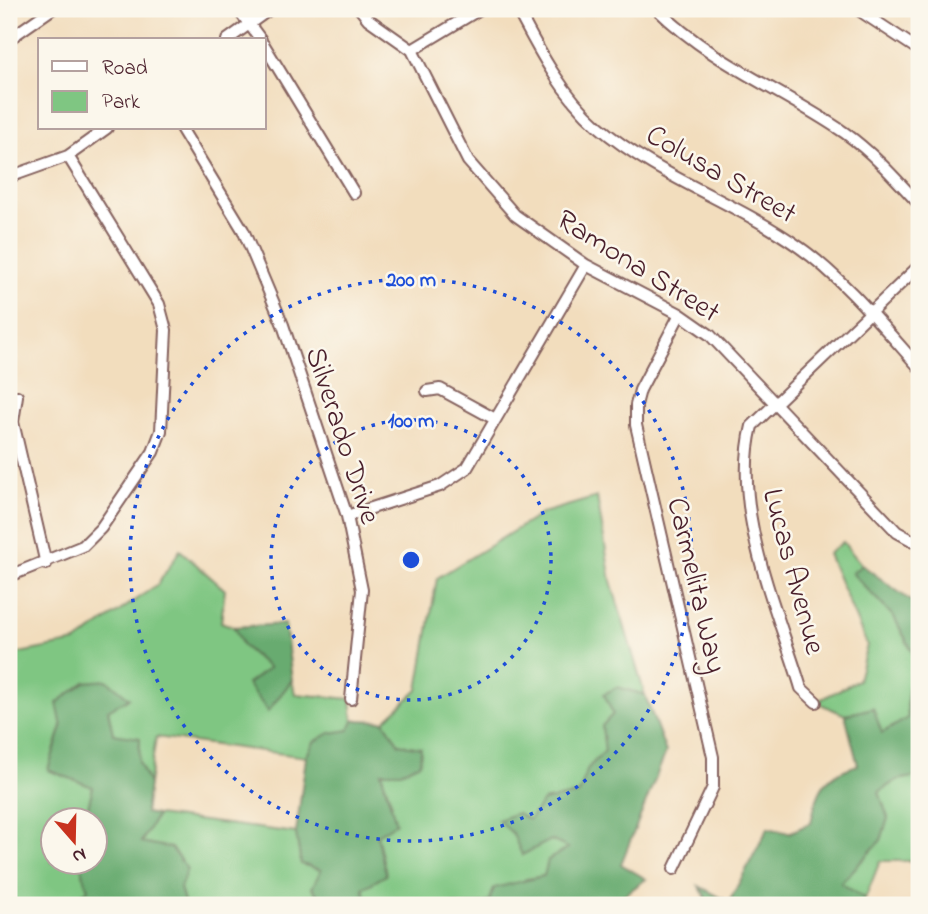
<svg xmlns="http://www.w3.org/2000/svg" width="928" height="914" font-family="'Indie Flower',sans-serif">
<rect width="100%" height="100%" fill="#fbf7ec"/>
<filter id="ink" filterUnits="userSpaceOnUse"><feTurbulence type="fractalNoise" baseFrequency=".0143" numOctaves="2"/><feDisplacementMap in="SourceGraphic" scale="14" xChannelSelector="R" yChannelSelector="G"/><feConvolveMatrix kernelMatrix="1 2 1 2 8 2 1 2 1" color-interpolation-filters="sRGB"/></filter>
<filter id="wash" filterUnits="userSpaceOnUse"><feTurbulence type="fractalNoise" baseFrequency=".00686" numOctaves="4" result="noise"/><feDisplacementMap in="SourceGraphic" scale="28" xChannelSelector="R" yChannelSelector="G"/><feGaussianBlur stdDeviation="1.57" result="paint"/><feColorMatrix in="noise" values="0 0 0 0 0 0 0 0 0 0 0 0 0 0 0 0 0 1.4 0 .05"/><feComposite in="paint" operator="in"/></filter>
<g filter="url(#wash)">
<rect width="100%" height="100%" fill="#f2ddbd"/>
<path fill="#7fc682" stroke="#647256" stroke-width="2" d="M597 497 611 581 645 695 617 687 613 715 602 726 605 751 588 768 579 794 543 801 551 840 569 848 544 876 526 879 489 902 475 905H368L363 888 386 875 377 835 392 804 381 772 399 744 384 721 418 690 437 578 543 513Z
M843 542 862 565 852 573 894 617 919 665C907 683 906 697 908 718L881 733 873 708 845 715 816 702 858 680 867 645 828 554Z
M180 550 225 590 221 622 234 627 243 646 269 668 268 711 292 680 295 694 351 699 353 720 349 730 314 742 306 757 156 737 149 784 139 762 140 738 113 735 108 710 129 697 62 726 48 770 93 787 85 819 70 813 59 819 52 820V862H80L88 890 77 899V905H9V655L76 642 158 584Z
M919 776V861H880L865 899 840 883 881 840 888 818 879 792 897 780Z
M157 815 296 833 301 864 322 870 312 888 327 905H282L274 902 270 905H185L180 888 141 843Z"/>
<path fill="#67ab70" stroke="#58654e" stroke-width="2" d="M862 565 919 607V776L897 780 879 792 888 818 881 840 841 883 865 899V905H703L705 896 699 886 729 902 768 828 789 833 811 823C817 791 823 775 858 765L845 715 873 708 882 733 908 718C906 696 908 683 919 664L894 617 852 573Z
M285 624 292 680 268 711 247 684 269 668 243 646 234 627Z
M107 680 129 698 108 710 113 734 140 738 139 762 149 784 145 813 157 815 141 842 171 848 187 869 180 888 185 905H77V899L88 890 80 862H94V820L85 819 93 787 48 770 62 727 57 703 85 682Z
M617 687 645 695 666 752 621 864 646 879 611 905H475L489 902 494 888 544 876 548 860 568 848 551 840 522 855 513 834 498 820 517 813 529 820 543 801 579 794 588 768 605 751 602 726 613 714 604 694Z
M353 720 384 721 399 744 421 748 420 763 401 772H381L396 823 377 835 386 875 363 888 368 905H327L312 888 321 870 301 864 296 833 306 757 314 742 330 733 349 730Z"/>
</g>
<g filter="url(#ink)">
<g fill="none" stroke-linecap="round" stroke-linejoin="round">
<defs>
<path id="minor" d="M238 9 261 40
M360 9 368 19 412 50 468 161 515 215 586 265 680 314 710 335 897 532 919 544
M517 9C539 51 562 95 598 126 657 177 736 202 799 247 842 277 884 328 919 367
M657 9C713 64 781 89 845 133 873 153 896 179 919 204
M857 9 919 50
M9 39 52 9
M227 40 270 9
M264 45 354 193
M412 50 480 9
M181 128 243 230 283 325 347 516 362 590 351 699
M9 177 68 156 107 128
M427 391 440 389 495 419
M17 396 13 422 46 564
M347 516 440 486 467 468 586 265
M9 576 83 546 101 528 153 452 161 431 166 330 159 304 68 156
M816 702 801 688C777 608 731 510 752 426L919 266
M674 869 713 787V757L636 425V405L640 390 680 314"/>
</defs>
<use href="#minor" stroke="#85625e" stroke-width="14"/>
<use href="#minor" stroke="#fff" stroke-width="10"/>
</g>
</g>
<g fill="none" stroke="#1d4ed8" stroke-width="3.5" stroke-dasharray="3.5 7">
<circle cx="411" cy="560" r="140"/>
<circle cx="411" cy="560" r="281"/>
</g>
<g text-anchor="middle" stroke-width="5" stroke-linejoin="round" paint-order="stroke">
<g font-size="30" fill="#4a1f2b" stroke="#fbf7ec">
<text transform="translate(722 173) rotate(30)" y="10">Colusa Street</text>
<text transform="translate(639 265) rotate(32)" y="10">Ramona Street</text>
<text transform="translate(344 435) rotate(72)" y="10">Silverado Drive</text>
<text transform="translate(795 571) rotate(75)" y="10">Lucas Avenue</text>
<text transform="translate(698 585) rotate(77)" y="10">Carmelita Way</text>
</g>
</g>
<circle cx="411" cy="560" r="10" fill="#1d4ed8" stroke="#fbf7ec" stroke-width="3.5"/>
<g font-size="21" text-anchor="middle" font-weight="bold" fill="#1d4ed8" stroke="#fbf7ec" stroke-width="5" stroke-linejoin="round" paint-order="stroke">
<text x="411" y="286">200 m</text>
<text x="411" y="427">100 m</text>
</g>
<rect width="928" height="914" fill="none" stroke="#fbf7ec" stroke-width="35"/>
<rect x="38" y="38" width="228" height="91" fill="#fbf7ec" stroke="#b4a19f" stroke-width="2"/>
<rect x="52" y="61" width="35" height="10" fill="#ffffff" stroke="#b4a19f" stroke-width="2"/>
<text x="102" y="74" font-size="21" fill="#4a1f2b">Road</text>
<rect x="52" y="91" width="35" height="21" fill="#7fc682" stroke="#b4a19f" stroke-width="2"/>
<text x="102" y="108" font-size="21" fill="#4a1f2b">Park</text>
<g transform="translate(74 841) rotate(160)"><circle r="33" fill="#fbf7ec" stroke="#b4a19f" stroke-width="2"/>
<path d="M0-5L12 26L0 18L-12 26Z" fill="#c8321e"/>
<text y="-10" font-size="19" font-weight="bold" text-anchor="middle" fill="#4a1f2b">N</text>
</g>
</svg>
